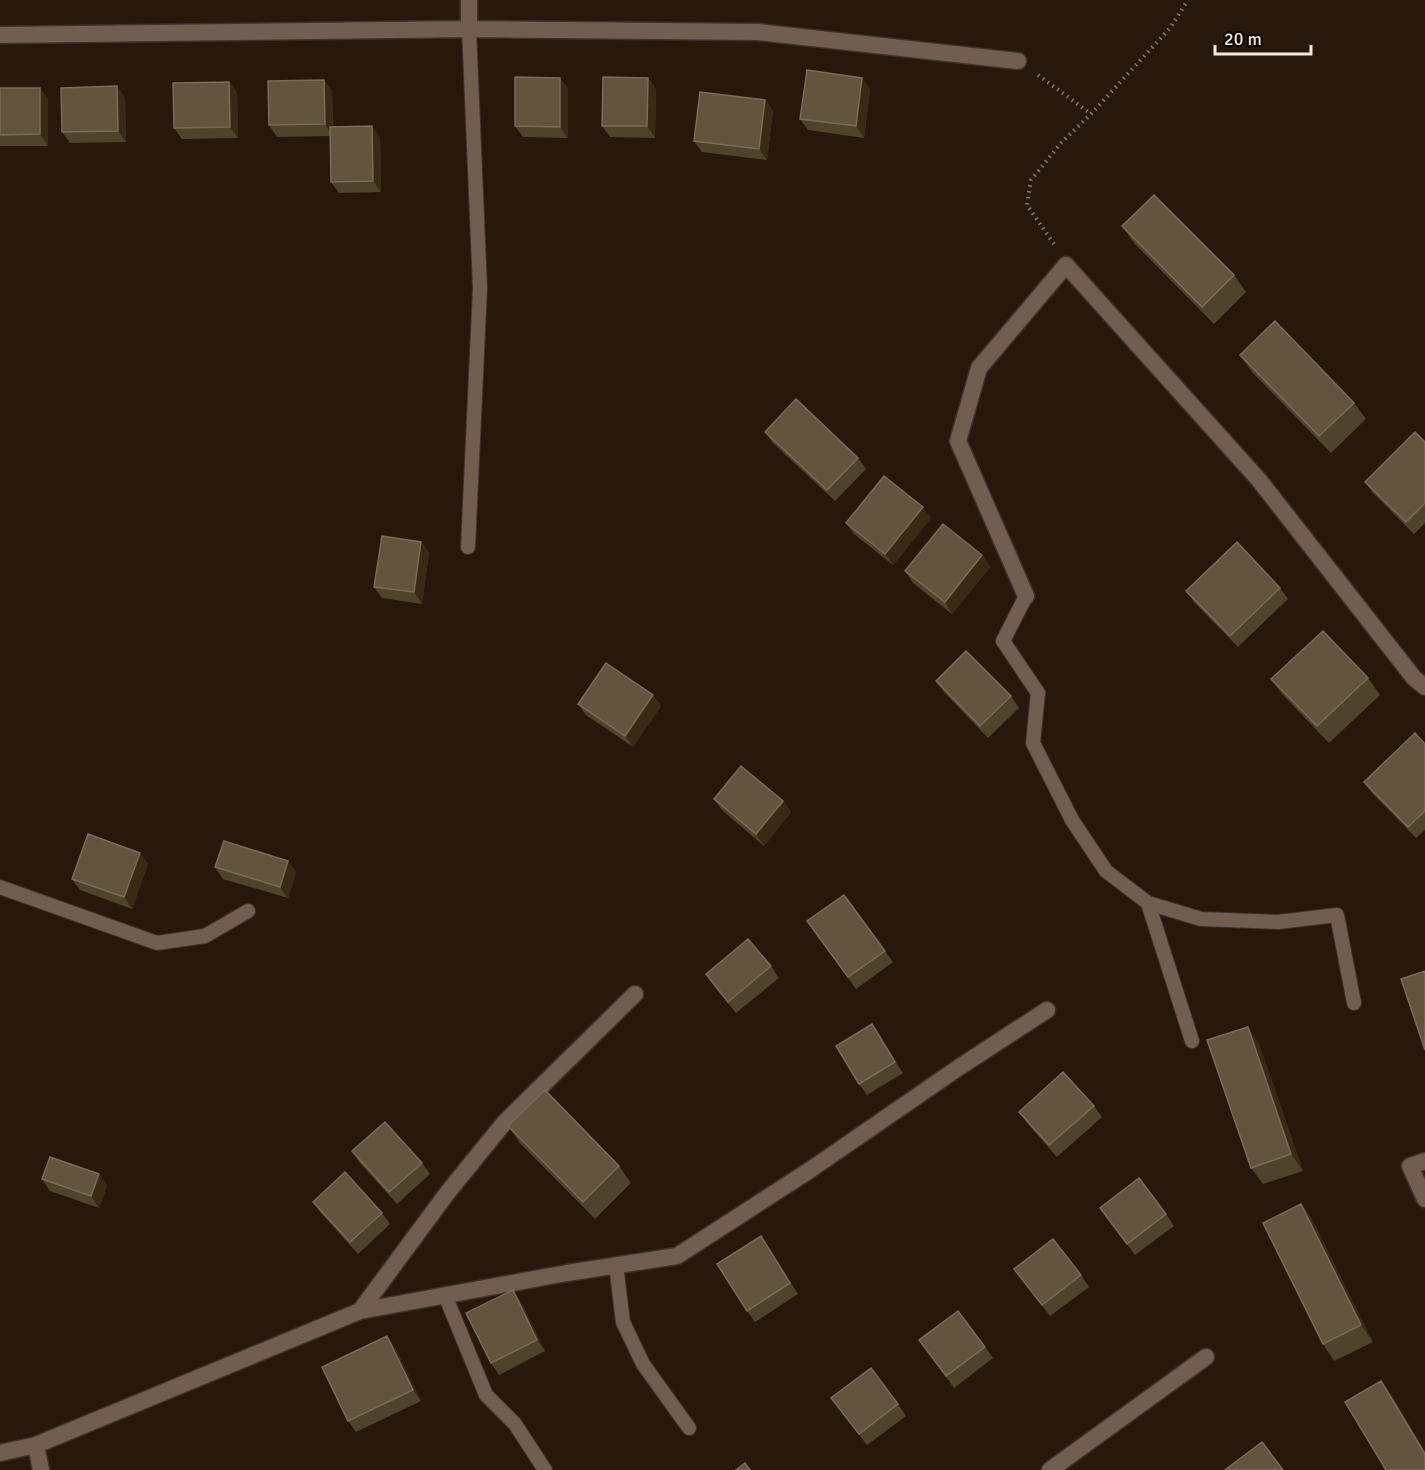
<svg xmlns="http://www.w3.org/2000/svg" width="1425" height="1470" font-family="Signika,sans-serif">
<rect width="100%" height="100%" fill="#28180b"/>
<g fill="none" stroke-linecap="round" stroke-linejoin="round">
<defs>
<path id="service" d="M468 547 480 288 469 29
M1026 596 1003 641 1038 693 1033 743 1072 820 1106 871 1148 903 1201 919 1278 922 1337 915 1354 1003
M0 887 157 943 205 936 248 911
M1148 903 1192 1041
M616 1265 623 1322 643 1364 689 1428
M445 1295 486 1395 515 1424 545 1470"/>
<path id="minor" d="M469 0V29
M0 35 469 29 758 32 1018 61
M1026 596 958 441 979 368 1066 265 1259 480 1414 678 1425 687
M1425 1161 1410 1166 1425 1199
M360 1311 448 1192 504 1123 635 994
M36 1445 41 1470
M0 1453 36 1445 360 1311 567 1273 677 1256 810 1170 958 1068 1047 1010
M1050 1470 1206 1357"/>
</defs>
<use href="#service" stroke="#3e322d" stroke-width="16"/>
<use href="#minor" stroke="#3e322d" stroke-width="19"/>
<path stroke="#897a6f" stroke-width="4" stroke-dasharray="1.5 4.5" stroke-linecap="butt" d="M1038 75 1091 114
M1054 244 1027 205 1031 180 1061 143 1091 114 1170 28 1188 0"/>
<use href="#service" stroke="#725e50" stroke-width="14"/>
<use href="#minor" stroke="#725e50" stroke-width="16"/>
</g>
<path fill="#50432c" d="M560 78 568 89V138L523 137 515 126Z
M648 78 656 89 655 138 610 137 602 126Z
M324 80 332 91 333 126 380 137 381 192 339 193 331 182 330 136 277 137 269 125Z
M229 82 237 93 238 138 182 139 174 128Z
M0 88H40L48 99V146H0Z
M870 89 864 138 808 130 800 119Z
M125 98 126 142 70 143 62 132Z
M765 100 773 111 767 160 702 152 694 141Z
M1122 226 1234 275 1246 292 1214 324 1134 243Z
M1240 355 1354 403 1366 419 1331 453 1252 372Z
M765 432 858 458 866 469 835 501 773 443Z
M1425 442V523L1414 534 1373 493 1365 482Z
M931 518 893 565 854 534 846 523Z
M421 542 429 553 422 604 382 598 374 587Z
M982 555 990 567 952 614 913 583 905 571Z
M1280 588 1288 599 1238 647 1194 602 1186 591Z
M1368 678 1380 695 1329 743 1283 695 1271 679Z
M936 681 1011 696 1019 708 988 738 944 692Z
M653 695 661 706 633 747 586 715 578 704Z
M1425 744V830L1416 838 1372 793 1364 782Z
M714 799 783 801 791 812 764 846 722 810Z
M148 864 132 909 80 890 72 879Z
M215 867 296 872 288 898 223 879Z
M844 895 893 962 856 989 807 921Z
M771 966 779 978 736 1013 714 986 706 974Z
M872 1024 903 1073 867 1095 859 1084Z
M1248 1027 1259 1044 1303 1171 1263 1184 1251 1168Z
M1094 1106 1102 1117 1057 1157 1027 1123 1019 1112Z
M508 1126 619 1166 631 1183 595 1219 520 1143Z
M352 1151 422 1163 430 1174 397 1204 360 1163Z
M42 1179 107 1186 99 1208 50 1191Z
M313 1202 382 1213 390 1224 358 1254 321 1213Z
M1301 1204 1313 1221 1373 1342 1334 1361 1323 1344Z
M1100 1208 1166 1214 1174 1226 1135 1255Z
M769 1248 798 1294 755 1322 747 1311Z
M1014 1269 1081 1275 1089 1287 1050 1316Z
M521 1302 545 1351 499 1375 491 1363Z
M919 1340 985 1347 993 1358 954 1388Z
M395 1348 421 1401 356 1432 348 1421Z
M831 1398 898 1404 906 1416 867 1445Z"/>
<path fill="#392a16" d="M560 78 568 89V138L560 127Z
M648 78 656 89 655 138 647 126Z
M862 78 870 89 864 138 856 126Z
M324 80 332 91 333 136 325 124Z
M229 82 237 93 238 138 230 127Z
M117 86 125 98 126 142 118 131Z
M40 88 48 99V146L40 134Z
M765 100 773 111 767 160 759 149Z
M372 126 380 137 381 192 373 181Z
M923 507 931 518 893 565 885 554Z
M421 542 429 553 422 604 414 592Z
M982 555 990 567 952 614 945 602Z
M653 695 661 706 633 747 625 736Z
M783 801 791 812 764 846 756 834Z
M140 853 148 864 132 909 124 897Z
M288 861 296 872 288 898 280 887Z
M872 1024 880 1035 903 1073 895 1062Z
M1248 1027 1259 1044 1303 1171 1291 1154Z
M99 1174 107 1186 99 1208 91 1196Z
M1301 1204 1313 1221 1373 1342 1361 1325Z
M513 1290 521 1302 545 1351 537 1340Z
M387 1336 395 1348 421 1401 413 1390Z
M1381 1381 1393 1397 1425 1451V1454Z"/>
<path fill="#62543f" stroke="#796c58" stroke-width="1.5" d="M807 70 862 78 856 126 800 119Z
M515 77 560 78V127L515 126Z
M603 77 648 78 647 126H602Z
M324 80 325 124 269 125 268 81Z
M229 82 230 127 174 128 173 83Z
M117 86 118 131 62 132 61 88Z
M0 88H40V134L0 135Z
M700 92 765 100 759 149 694 141Z
M372 126 373 181 331 182 330 127Z
M1154 195 1234 275 1202 307 1122 226Z
M1275 321 1354 403 1319 436 1240 355Z
M796 399 858 458 827 490 765 432Z
M1415 432 1425 442V503L1406 522 1365 482Z
M884 476 923 507 885 554 846 523Z
M943 524 982 555 945 602 905 571Z
M382 536 421 542 414 592 374 587Z
M1237 542 1280 588 1230 636 1186 591Z
M1323 631 1368 678 1317 726 1271 679Z
M966 651 1011 696 980 726 936 681Z
M606 663 653 695 625 736 578 704Z
M1415 733 1425 744V811L1408 827 1364 782Z
M741 766 783 801 756 834 714 799Z
M88 834 140 853 124 897 72 879Z
M224 841 288 861 280 887 215 867Z
M844 895 885 951 848 977 807 921Z
M748 939 771 966 728 1002 706 974Z
M1425 971V1050L1401 979Z
M872 1024 895 1062 859 1084 836 1046Z
M1248 1027 1291 1154 1251 1168 1207 1040Z
M1063 1072 1094 1106 1049 1145 1019 1112Z
M545 1090 619 1166 583 1202 508 1126Z
M385 1122 422 1163 389 1192 352 1151Z
M50 1157 99 1174 91 1196 42 1179Z
M345 1172 382 1213 350 1242 313 1202Z
M1139 1178 1166 1214 1127 1244 1100 1208Z
M1301 1204 1361 1325 1323 1344 1263 1223Z
M761 1236 790 1283 747 1311 717 1264Z
M1053 1239 1081 1275 1042 1305 1014 1269Z
M513 1290 537 1340 491 1363 466 1313Z
M958 1311 985 1347 946 1376 919 1340Z
M387 1336 413 1390 348 1421 322 1367Z
M871 1368 898 1404 859 1434 831 1398Z
M1381 1381 1425 1454V1470H1386L1345 1402Z
M1262 1442 1283 1470H1225Z
M745 1463 750 1470H736Z"/>
<path d="M1215 45v9h96v-9" fill="none" stroke="#f5e9e0" stroke-width="3"/>
<text x="1224" y="45" font-size="18" fill="#f5e9e0" stroke="#0c0502" stroke-width="4.5" paint-order="stroke">20 m</text>
</svg>
